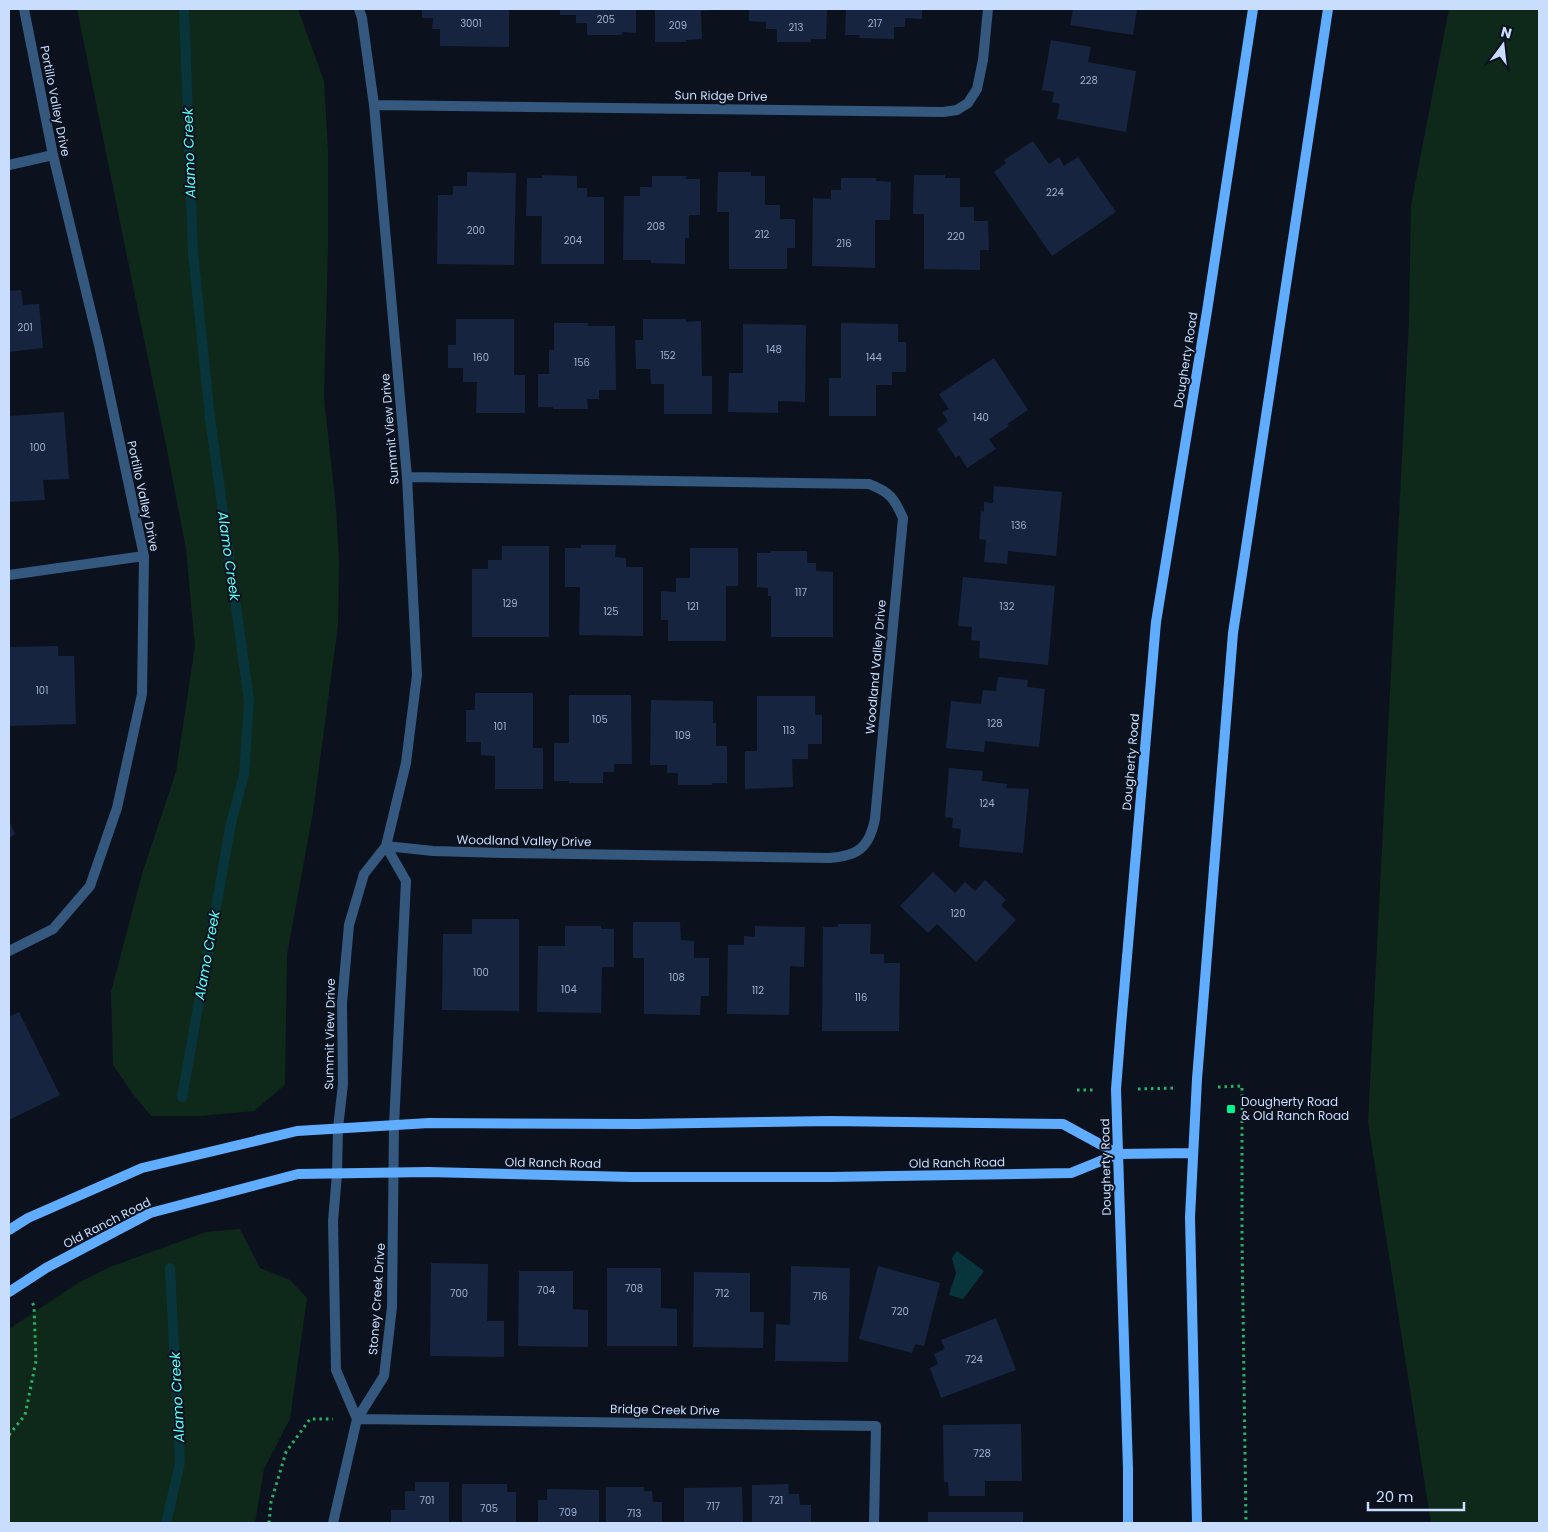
<svg xmlns="http://www.w3.org/2000/svg" width="1548" height="1532" font-family="Poppins,sans-serif">
<rect width="100%" height="100%" fill="#0b121e"/>
<path fill="#0e281a" d="M77 9H298L324 81 328 150V249L324 398 336 508 339 560 338 626 313 812 287 955 285 1085 254 1111 201 1116H151L133 1094 113 1065 111 992 142 874 176 772 195 646 186 549 167 450 133 286Z
M1449 9H1539V1523H1431L1368 1122 1409 320 1411 205Z
M240 1229 260 1268 290 1280 307 1298 290 1419 264 1469 255 1523H9V1329L78 1283 110 1267 206 1232Z"/>
<path fill="#08353b" d="M957 1251 984 1271 963 1299 949 1295 956 1273 952 1258Z"/>
<g fill="none" stroke-linecap="round" stroke-linejoin="round">
<path stroke="#08353b" stroke-width="10" d="M182 1097 231 823 244 775 249 701 210 418 193 253 184 9
M166 1523 180 1463 170 1268"/>
</g>
<path fill="#172440" d="M422 9H509V47L440 46V29H432L433 18H422Z
M560 9H636V33L622 32V35H587V23H576V15H560Z
M655 9H716V10L701 11 702 39 686 40V42H655Z
M749 9H827L826 39H811V42H777V29H766V22L749 21Z
M846 9H922V19L905 18V27H894V39L860 38 859 35H845Z
M1073 9H1137L1133 35 1070 25Z
M1051 40 1091 47 1088 62 1136 71 1126 132 1057 119 1060 104 1052 102 1054 92 1042 90Z
M1033 141 1049 164 1059 157 1064 166 1078 157 1116 212 1052 256 994 172 1006 163 1004 160Z
M467 172 516 173 514 265 437 264 438 195H453V186H467Z
M718 172H751V176H765V205H780V219H795V248H787V269H729V212H717Z
M542 175 577 176V188H587V197H604V264H541L542 216H526L527 178H542Z
M914 175H945V178H960V207H974V221H988L989 250H980V270L924 269V214H913Z
M652 176H686V179H700V215H689V238H685V264L651 263V260H623L624 196H640V187H652Z
M841 178H876V181L891 182 890 220H875V268L812 266 813 198 831 199V190H841Z
M21 290 23 305 39 304 43 348 9 352V291Z
M456 319H514V375H525V413H476L477 382H463V368H448V345H456Z
M643 319H686V322L701 321 702 376H712V414H664V384H651L650 369H636L635 340H643Z
M554 323H588V326H615L616 390H599V399H587L588 409H553V407H538V374H549V350H554Z
M841 323 898 324V342H906V372H892V385H876V416H829V378H841Z
M743 324 806 325 805 402 778 401V413L728 412 729 373H743Z
M994 358 1028 410 1007 424 1009 426 989 439 996 449 967 468 959 455 956 458 937 429 948 421 942 412 949 409 939 394Z
M64 412 69 479 43 480 45 500 9 502V416Z
M994 486 1062 492 1056 556 1008 551 1007 564 984 562 986 540 979 539 981 511 984 512V502L993 503Z
M581 545H616L615 557 626 558V567H643V636L579 635 580 587H565V548H581Z
M502 546H549V637H472V569H488V560H502Z
M690 548H738V586H726V641H668V620H661V591L676 592V578H690Z
M771 551H807V563H816V571L833 572V637H771V596H768V588L757 587V553H771Z
M963 577 1055 586 1048 665 979 658 980 641 971 640 972 627 958 626Z
M58 646V656H74L76 724 9 726V647Z
M998 677 1028 680 1027 687 1045 689 1039 747 985 741 984 752 946 748 951 701 981 704 983 690 996 691Z
M475 693H533V748H543V789H495V756L481 755V742H466V710H475Z
M569 695H631L632 764H614V772H603V783H569V781H554V743H569Z
M757 696H815V715H822V744H808V759H792L793 787 745 789V751H757Z
M651 700 713 701V723H716V746H727V783H712V785H678V773H667V765H650Z
M949 768 983 771 982 781 1007 784 1006 788 1029 789 1023 853 959 847 961 829 952 828 953 818 945 817Z
M9 821 15 834 9 838Z
M933 872 955 893 965 882 975 891 985 880 1006 900 1001 905 1016 920 976 962 937 924 928 933 900 906Z
M472 919H519V1011L442 1010 443 934H472Z
M633 922H680L681 940 694 941V958H709V996H701L700 1015 644 1014V958H633Z
M838 924H871L870 954H884V963H900L899 1031H822L823 927H838Z
M565 926H601V929H614V967H602L601 1013 537 1012 538 946H565Z
M755 926 805 927 804 967 790 966 789 1015 727 1014 728 945H744V936L755 937Z
M19 1012 60 1095 9 1120V1017Z
M431 1263 488 1264 487 1321H504V1357L430 1356Z
M791 1266 850 1268 848 1362 775 1361 776 1324 790 1325Z
M878 1266 940 1283 924 1346 915 1344 912 1353 859 1339Z
M607 1268H661V1308L677 1309V1346H607Z
M519 1271H573V1309L588 1310V1347L518 1346Z
M694 1272 750 1273V1312H764L763 1348 693 1347Z
M996 1318 1016 1370 941 1398 930 1368 938 1364 934 1354 945 1349 941 1340Z
M1021 1424 1022 1481H985V1496H949L948 1482H944L943 1425Z
M415 1482H449V1523H391V1510H405V1491H415Z
M462 1484H507V1492H516V1523H462Z
M788 1484 789 1494H799L800 1505H811V1523H752V1485Z
M606 1487H644V1491H652L653 1502H662V1523H606Z
M742 1487 743 1523H684V1488Z
M547 1489 599 1490V1523H538V1500H547Z
M928 1512H1023V1523H928Z"/>
<g fill="none" stroke-linecap="round" stroke-linejoin="round">
<path stroke="#2ab265" stroke-width="3" stroke-dasharray="2.5 4" stroke-linecap="butt" d="M1218 1087 1242 1086V1239L1246 1523
M1138 1089 1177 1088
M1077 1090H1094
M9 1435 25 1415 36 1361 34 1306 32 1302
M269 1523 271 1502 286 1452 310 1419H333"/>
<path stroke="#35587f" stroke-width="10" d="M374 105 943 112 957 110 968 103 977 89 983 60 988 9
M9 165 53 155
M9 575 144 556
M386 846 433 851 503 853 829 858C858 856 869 848 875 819L903 518C894 498 890 492 869 484L407 477
M9 951 53 929 90 886 117 808 142 694 144 556 99 345 53 155 24 9
M357 1419 336 1370 333 1221 337 1174 338 1128 343 1084 342 1003 349 925 364 874 386 846 406 763 417 675 407 477 374 105 362 18 359 9
M357 1419 876 1426 874 1523
M333 1523 357 1419 384 1376 392 1307 394 1125 406 881 386 846"/>
<path stroke="#60adff" stroke-width="10" d="M9 1230 28 1218 142 1168 297 1131 429 1123 637 1124 830 1121 1063 1124 1118 1154
M9 1292 46 1268 150 1213 298 1174 428 1172 632 1177H831L1071 1173 1118 1154 1193 1153
M1128 1523V1469L1116 1089 1121 1026 1156 622 1207 311 1253 9
M1197 1523 1190 1217 1197 1079 1233 633 1328 9"/>
</g>
<rect fill="#00f490" stroke="#0b121e" stroke-width="2" x="1226" y="1104" width="10" height="10" rx="2.5"/>
<g text-anchor="middle" stroke-width="4" stroke-linejoin="round" paint-order="stroke">
<g font-size="10" fill="#9cb0cf">
<text x="606" y="23">205</text>
<text x="471" y="27">3001</text>
<text x="875" y="27">217</text>
<text x="678" y="29">209</text>
<text x="796" y="31">213</text>
<text x="1089" y="84">228</text>
<text x="1055" y="196">224</text>
<text x="656" y="230">208</text>
<text x="476" y="234">200</text>
<text x="762" y="238">212</text>
<text x="956" y="240">220</text>
<text x="573" y="244">204</text>
<text x="844" y="247">216</text>
<text x="25" y="331">201</text>
<text x="774" y="353">148</text>
<text x="668" y="359">152</text>
<text x="481" y="361">160</text>
<text x="874" y="361">144</text>
<text x="582" y="366">156</text>
<text x="981" y="421">140</text>
<text x="38" y="451">100</text>
<text x="1019" y="529">136</text>
<text x="801" y="596">117</text>
<text x="510" y="607">129</text>
<text x="693" y="610">121</text>
<text x="1007" y="610">132</text>
<text x="611" y="615">125</text>
<text x="42" y="694">101</text>
<text x="600" y="723">105</text>
<text x="995" y="727">128</text>
<text x="500" y="730">101</text>
<text x="789" y="734">113</text>
<text x="683" y="739">109</text>
<text x="987" y="807">124</text>
<text x="958" y="917">120</text>
<text x="481" y="976">100</text>
<text x="677" y="981">108</text>
<text x="569" y="993">104</text>
<text x="758" y="994">112</text>
<text x="861" y="1001">116</text>
<text x="634" y="1292">708</text>
<text x="546" y="1294">704</text>
<text x="459" y="1297">700</text>
<text x="722" y="1297">712</text>
<text x="820" y="1300">716</text>
<text x="900" y="1315">720</text>
<text x="974" y="1363">724</text>
<text x="982" y="1457">728</text>
<text x="427" y="1504">701</text>
<text x="776" y="1504">721</text>
<text x="713" y="1510">717</text>
<text x="489" y="1512">705</text>
<text x="568" y="1516">709</text>
<text x="634" y="1517">713</text>
</g>
<g font-size="12" fill="#c9deff" stroke="#0b121e">
<text transform="translate(721 96) rotate(1)" y="4">Sun Ridge Drive</text>
<text transform="translate(55 101) rotate(79)" y="4">Portillo Valley Drive</text>
<text transform="translate(1186 360) rotate(-81)" y="4">Dougherty Road</text>
<text transform="translate(390 429) rotate(-95)" y="4">Summit View Drive</text>
<text transform="translate(143 496) rotate(78)" y="4">Portillo Valley Drive</text>
<text transform="translate(876 667) rotate(-85)" y="4">Woodland Valley Drive</text>
<text transform="translate(1131 762) rotate(-85)" y="4">Dougherty Road</text>
<text transform="translate(524 841) rotate(1)" y="4">Woodland Valley Drive</text>
<text transform="translate(330 1034) rotate(-89)" y="4">Summit View Drive</text>
<text transform="translate(553 1163) rotate(1)" y="4">Old Ranch Road</text>
<text transform="translate(957 1163) rotate(-1)" y="4">Old Ranch Road</text>
<text transform="translate(1106 1167) rotate(-91)" y="4">Dougherty Road</text>
<text transform="translate(107 1223) rotate(-27)" y="4">Old Ranch Road</text>
<text transform="translate(377 1299) rotate(-86)" y="4">Stoney Creek Drive</text>
<text transform="translate(665 1410) rotate(1)" y="4">Bridge Creek Drive</text>
</g>
<g font-size="12" fill="#c9deff" stroke="#0b121e" text-anchor="start">
<text x="1241" y="1106">Dougherty Road<tspan x="1241" dy="14">&amp; Old Ranch Road</tspan></text>
</g>
<g font-size="14" font-style="italic" fill="#57fff7" stroke="#0b121e">
<text transform="translate(189 153) rotate(-92)" y="5">Alamo Creek</text>
<text transform="translate(229 556) rotate(82)" y="5">Alamo Creek</text>
<text transform="translate(207 955) rotate(-80)" y="5">Alamo Creek</text>
<text transform="translate(177 1397) rotate(-93)" y="5">Alamo Creek</text>
</g>
</g>
<rect width="1548" height="1532" fill="none" stroke="#c9deff" stroke-width="20"/>
<g transform="translate(1503 45) rotate(15)" stroke="#0b121e" stroke-width="4" paint-order="stroke">
<path d="M0-4L9 19L0 12L-9 19Z" fill="#c9deff"/>
<text y="-8" font-size="14" font-weight="bold" text-anchor="middle" fill="#c9deff">N</text>
</g>
<path d="M1368 1502v8h96v-8" fill="none" stroke="#c9deff" stroke-width="2.5"/>
<text x="1376" y="1502" font-size="15" fill="#c9deff" stroke="#0b121e" stroke-width="4" paint-order="stroke">20 m</text>
</svg>
